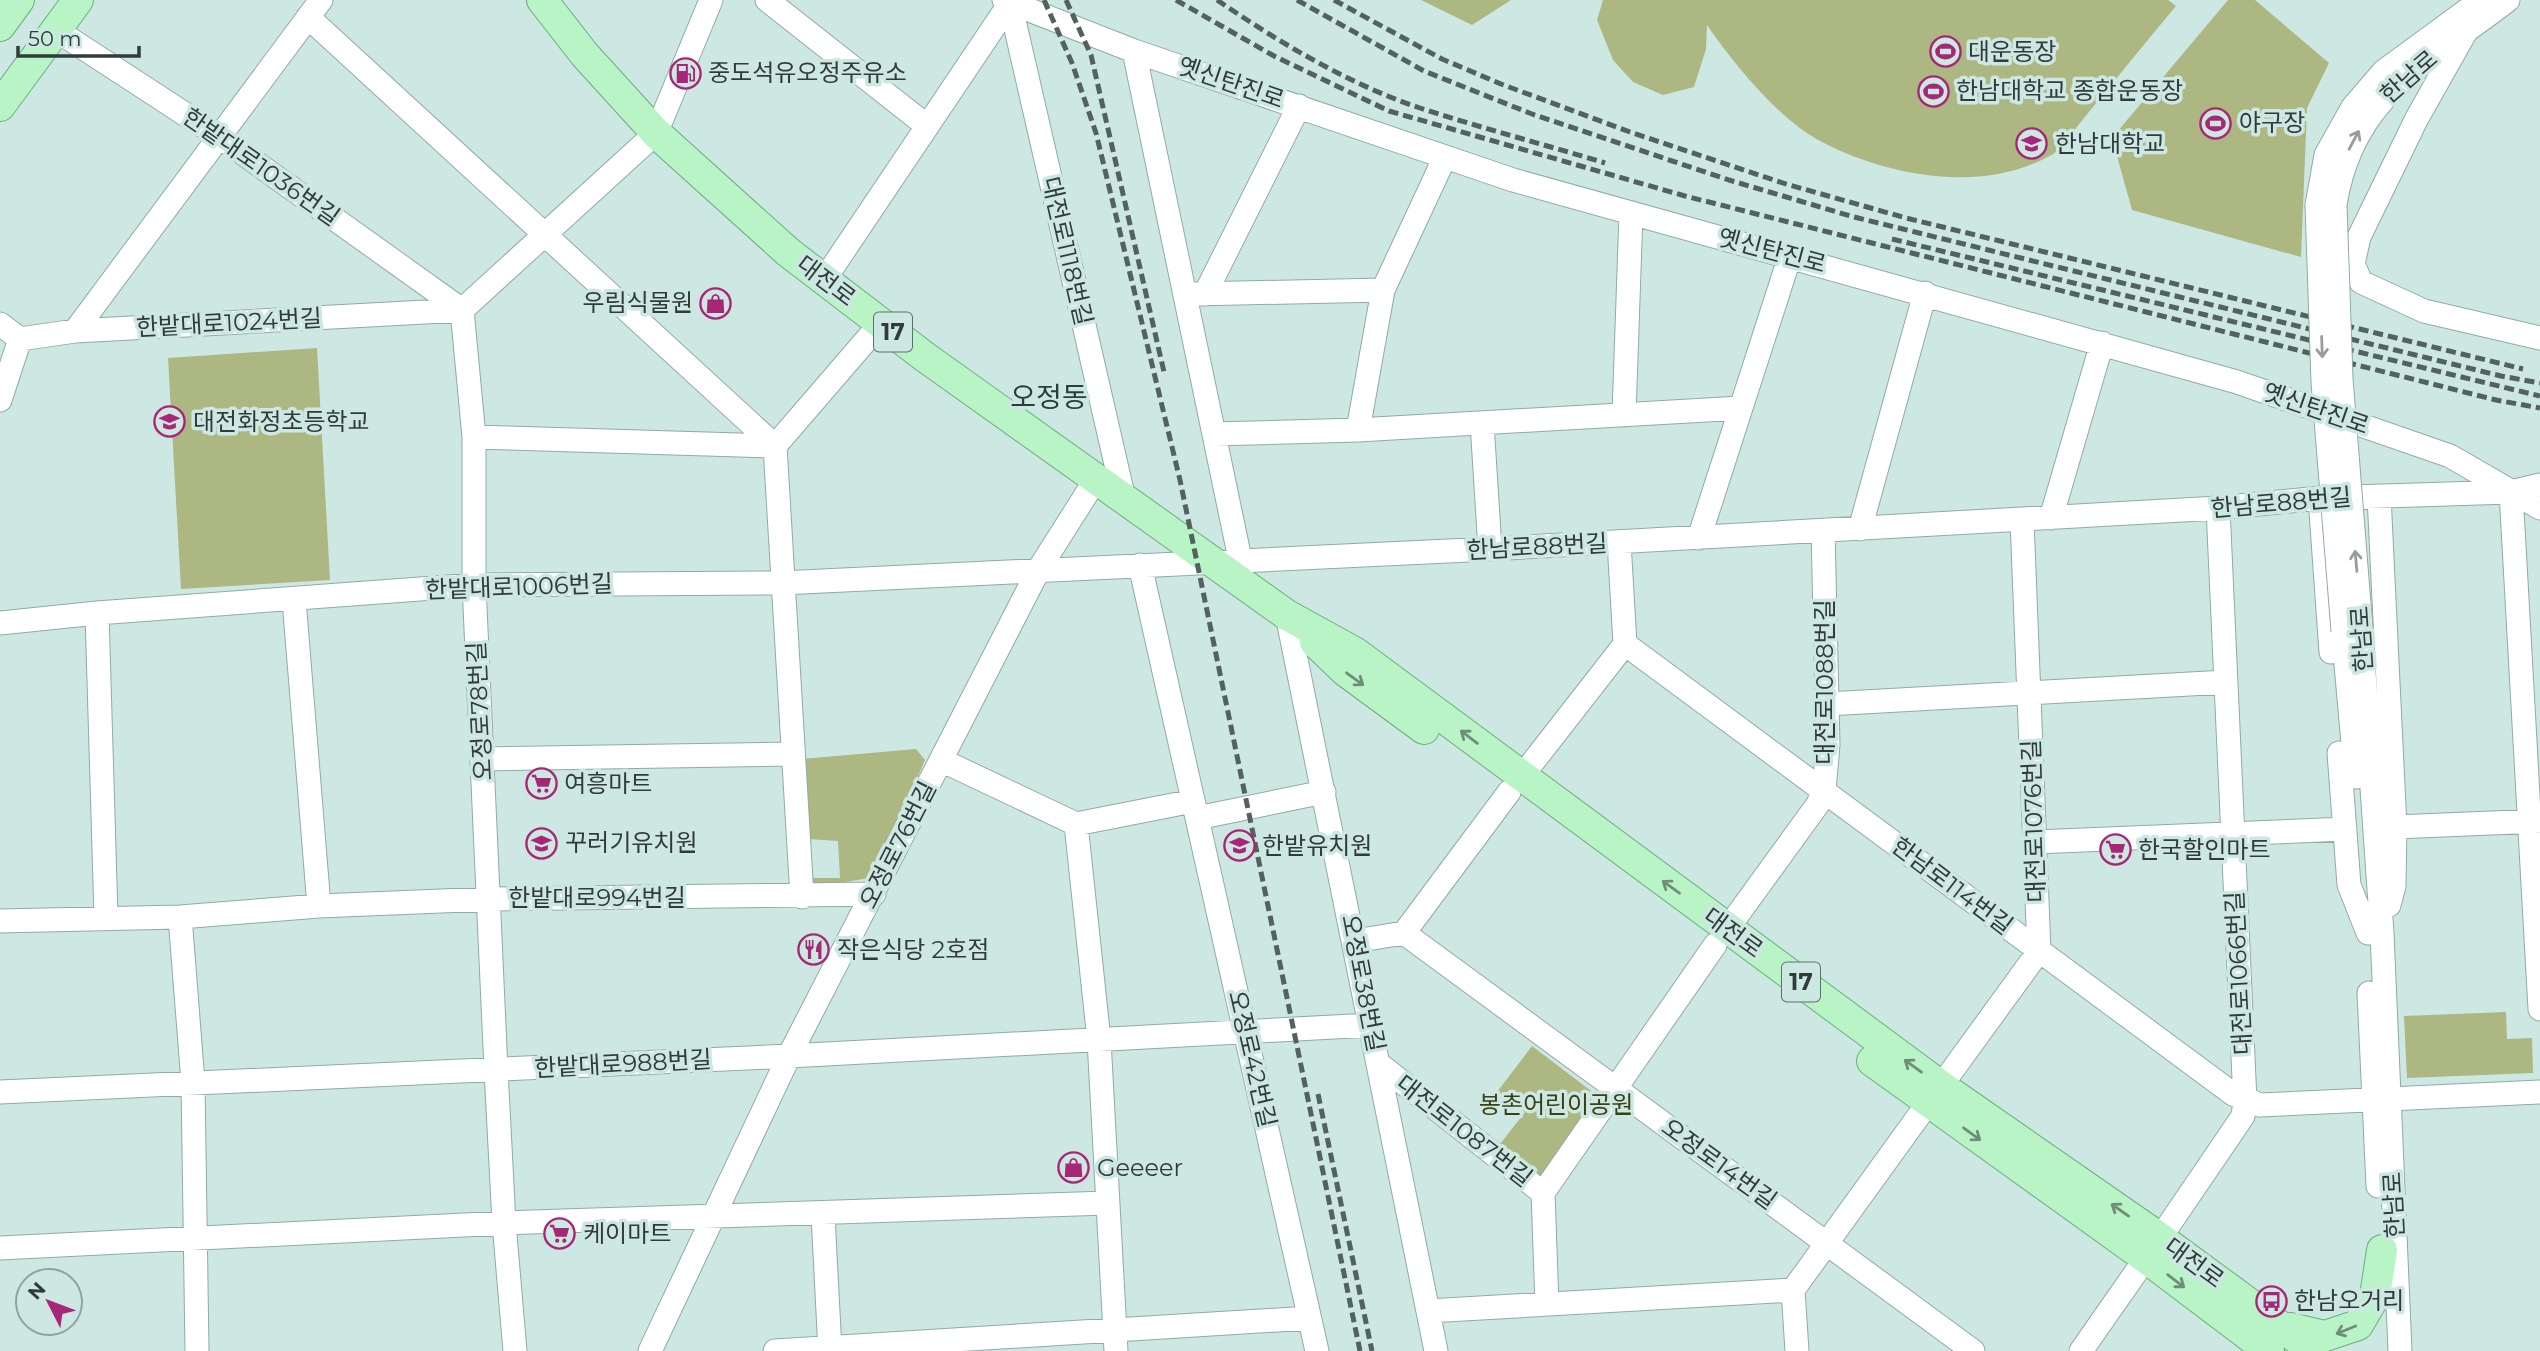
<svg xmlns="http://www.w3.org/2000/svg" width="2540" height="1351" font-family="Montserrat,'Noto Sans KR',sans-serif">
<rect width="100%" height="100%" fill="#cde8e3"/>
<path fill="#acb782" d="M1421 0H1511L1472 25Z
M1603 0H2168L2176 6C2145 43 2115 80 2084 118 2075 128 2065 147 2053 154 1985 194 1889 177 1822 142 1779 120 1734 64 1707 25L1706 49 1694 87 1663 95 1633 82 1613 60 1597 20Z
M2228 0H2255L2329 63 2307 108 2301 257 2132 210 2112 138Z
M317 348 330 580 181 589 168 358Z
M916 749 925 760 875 877 815 887 809 878H840L838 841 809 839 802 759Z
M2506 1012 2507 1039 2532 1038 2533 1073 2407 1078 2404 1016Z
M1532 1046 1599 1097 1545 1181 1497 1148 1525 1112 1497 1092Z"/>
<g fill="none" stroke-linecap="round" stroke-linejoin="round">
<defs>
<path id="minor" d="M767 0 927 126
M1004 0 1134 51 1513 180 2237 382 2450 456 2540 508
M1010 3 1124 499
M308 17 775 446
M56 30 220 137 462 310
M2465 33 2417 118 2359 237 2353 264 2361 282 2424 311 2540 338
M1134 51 1240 559
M2317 205 2326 155 2353 107 2384 71 2481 0
M2335 205C2352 95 2428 62 2508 0
M824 280 1010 3
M1193 294 1383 290
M1205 294 1299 106
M0 324 20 339 75 331 462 310
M75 331 321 0
M0 400 20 339
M1624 415 1631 213
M1482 423 1490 549
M1358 430 1383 290 1445 157
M1214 434 1358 430 1741 408
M474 437 775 446
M2511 492 2540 1009
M2379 496 2395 827 2394 886 2389 905
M2320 498 2331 652
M2051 518 2102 343
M1860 529 1925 293
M1699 538 1790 256
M1619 542 1625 644 2233 1094 2260 1105 2540 1092
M1140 565 1317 1351
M294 600 319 906
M97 613 106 917
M1287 615 1436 1351
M0 623 97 613 474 585 781 583 1490 549 2218 508 2320 498 2511 492 2540 485
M2361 629 2382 933 2400 1351
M2343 631 2356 777
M1827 704 2226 682
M2339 753 2349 885 2368 933
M482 759 792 754
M941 760 1076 824 1193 801
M1522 776 1625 644
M1197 818 1324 792
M1076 824 1099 1040 1116 1351
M2395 827 2540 821
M2035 842 2345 829
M802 897 775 446 881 323
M180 917 193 1082 197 1351
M0 921 180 917 319 906 490 899 874 894
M1728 928 1818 804 1824 790 1828 745 1823 531
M1404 933 1509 792
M1355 941 1404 933 1973 1351
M2369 993 2378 1186
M1379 1064 1543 1193
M1941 1086 2039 951 2022 520
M0 1092 789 1056 1371 1025
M1543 1193 1715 945
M1543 1193 1547 1304
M823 1215 830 1351
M2160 1238 2243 1116 2245 1101 2218 508
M0 1248 504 1223 1108 1203
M1428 1311 1793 1290
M515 1351 504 1223 496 1070 474 585V437L462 310 656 133 711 0
M650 1351 789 1056 1039 569 1096 479
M775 1351 1309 1318
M1797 1351 1793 1290 1928 1103
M2081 1351 2146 1258"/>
<path id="major" d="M542 0 585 55 656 133 788 252 925 357 1287 615 1356 653 1941 1086 2160 1238 2314 1351
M0 26 19 0
M0 106 78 0
M1315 642 1345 671 1424 729
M1872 1061 2146 1258 2269 1351
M2291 1328 2325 1336 2358 1325 2375 1296 2382 1250"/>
</defs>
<use href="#minor" stroke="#91aaa5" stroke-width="25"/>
<use href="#major" stroke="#6aaf7c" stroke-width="32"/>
<use href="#minor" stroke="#fff" stroke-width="23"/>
<use href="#major" stroke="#b8f4c6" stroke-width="30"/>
<path stroke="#53615f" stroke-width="5" stroke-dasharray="10 5" stroke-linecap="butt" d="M1044 0 1072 63 1096 133 1180 480 1360 1351
M1066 0 1091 55 1164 372
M1176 0 1274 56 1389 111 1685 196 2496 400 2540 408
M1217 0C1279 42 1348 84 1420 108 1481 128 1543 144 1605 163
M1297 0 1424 71 1532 114 1729 180 1854 217 2501 376 2540 383
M1334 0 1442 59 1501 84 1630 132 1786 184 1906 218 2523 369
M1892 239 2540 396
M1318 1094 1372 1351"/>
<defs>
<path id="minor-bridge" d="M2317 205 2323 382 2343 631
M2335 205 2341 379 2361 629"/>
</defs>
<use href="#minor-bridge" stroke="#91aaa5" stroke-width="25" stroke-linecap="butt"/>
<use href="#minor-bridge" stroke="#fff" stroke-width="23"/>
</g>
<defs><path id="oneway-shaft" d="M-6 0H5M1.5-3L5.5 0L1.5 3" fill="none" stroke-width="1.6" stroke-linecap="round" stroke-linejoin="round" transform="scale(1.75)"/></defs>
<g stroke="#989d9c">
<use href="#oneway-shaft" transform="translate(2354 140) rotate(-62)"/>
<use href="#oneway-shaft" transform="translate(2322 347) rotate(88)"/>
<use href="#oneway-shaft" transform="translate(2356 561) rotate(-95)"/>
</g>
<g stroke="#6e8e79">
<use href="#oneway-shaft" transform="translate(1355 679) rotate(36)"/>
<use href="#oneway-shaft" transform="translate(1469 737) rotate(-143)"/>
<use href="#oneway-shaft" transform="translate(1671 887) rotate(-144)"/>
<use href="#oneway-shaft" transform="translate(1913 1066) rotate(-144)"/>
<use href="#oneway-shaft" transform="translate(1972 1134) rotate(36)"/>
<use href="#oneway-shaft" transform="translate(2120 1210) rotate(-145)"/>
<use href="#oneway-shaft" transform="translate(2176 1281) rotate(37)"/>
<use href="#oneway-shaft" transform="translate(2346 1330) rotate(158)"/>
</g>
<defs>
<symbol id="stadium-ring" viewBox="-11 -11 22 22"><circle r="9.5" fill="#cde8e3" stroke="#a72776" stroke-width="1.5"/><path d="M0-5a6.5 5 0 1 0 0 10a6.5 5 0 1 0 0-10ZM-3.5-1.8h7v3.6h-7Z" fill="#a72776"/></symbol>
<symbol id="fuel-ring" viewBox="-11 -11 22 22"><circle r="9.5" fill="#cde8e3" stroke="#a72776" stroke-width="1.5"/><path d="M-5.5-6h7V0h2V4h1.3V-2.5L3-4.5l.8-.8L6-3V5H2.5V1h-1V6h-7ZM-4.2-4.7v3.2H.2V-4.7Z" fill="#a72776"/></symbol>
<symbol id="university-ring" viewBox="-11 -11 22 22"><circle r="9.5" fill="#cde8e3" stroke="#a72776" stroke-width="1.5"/><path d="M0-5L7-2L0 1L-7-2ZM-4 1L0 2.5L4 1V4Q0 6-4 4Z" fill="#a72776"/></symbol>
<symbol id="shop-ring" viewBox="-11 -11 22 22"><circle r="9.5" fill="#cde8e3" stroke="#a72776" stroke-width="1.5"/><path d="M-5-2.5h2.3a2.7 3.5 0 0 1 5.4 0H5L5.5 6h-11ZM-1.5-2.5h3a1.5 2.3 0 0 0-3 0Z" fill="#a72776"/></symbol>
<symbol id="school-ring" viewBox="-11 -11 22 22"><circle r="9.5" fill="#cde8e3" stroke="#a72776" stroke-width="1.5"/><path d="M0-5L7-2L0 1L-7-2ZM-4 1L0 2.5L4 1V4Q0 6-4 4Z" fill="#a72776"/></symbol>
<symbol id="supermarket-ring" viewBox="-11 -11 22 22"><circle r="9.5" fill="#cde8e3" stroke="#a72776" stroke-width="1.5"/><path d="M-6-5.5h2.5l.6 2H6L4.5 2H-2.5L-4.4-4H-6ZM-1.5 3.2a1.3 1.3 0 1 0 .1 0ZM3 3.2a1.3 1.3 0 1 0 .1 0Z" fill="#a72776"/></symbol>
<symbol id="restaurant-ring" viewBox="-11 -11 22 22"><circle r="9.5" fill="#cde8e3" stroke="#a72776" stroke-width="1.5"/><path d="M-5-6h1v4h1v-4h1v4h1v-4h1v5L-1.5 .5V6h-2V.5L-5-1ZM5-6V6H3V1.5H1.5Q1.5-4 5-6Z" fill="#a72776"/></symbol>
<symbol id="bus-ring" viewBox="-11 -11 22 22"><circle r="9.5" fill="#cde8e3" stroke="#a72776" stroke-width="1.5"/><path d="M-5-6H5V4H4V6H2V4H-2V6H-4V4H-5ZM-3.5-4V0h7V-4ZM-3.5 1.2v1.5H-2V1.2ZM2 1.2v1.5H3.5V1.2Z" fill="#a72776"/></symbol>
</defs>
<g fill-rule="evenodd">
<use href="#stadium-ring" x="1928" y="34" width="35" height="35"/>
<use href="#fuel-ring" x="668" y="56" width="35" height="35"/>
<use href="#stadium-ring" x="1916" y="74" width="35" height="35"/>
<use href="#stadium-ring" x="2198" y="106" width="35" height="35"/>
<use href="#university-ring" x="2014" y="126" width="35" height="35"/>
<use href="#shop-ring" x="698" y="286" width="35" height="35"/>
<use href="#school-ring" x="152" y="404" width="35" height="35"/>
<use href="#supermarket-ring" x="524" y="766" width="35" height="35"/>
<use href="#school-ring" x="524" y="826" width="35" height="35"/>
<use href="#school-ring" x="1222" y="828" width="35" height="35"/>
<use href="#supermarket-ring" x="2098" y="832" width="35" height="35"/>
<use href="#restaurant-ring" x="796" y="932" width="35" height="35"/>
<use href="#shop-ring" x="1056" y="1150" width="35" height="35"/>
<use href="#supermarket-ring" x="542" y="1216" width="35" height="35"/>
<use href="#bus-ring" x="2254" y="1284" width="35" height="35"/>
</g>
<g text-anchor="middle" stroke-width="7" stroke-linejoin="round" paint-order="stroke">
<g fill="#cde8e3" stroke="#606f6d" stroke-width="2">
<rect x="874" y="312.5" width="38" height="39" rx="5"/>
<rect x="1782" y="962.5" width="38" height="39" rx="5"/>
</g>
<g font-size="23" font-weight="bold" fill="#313b3a">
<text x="893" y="340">17</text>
<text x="1801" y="990">17</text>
</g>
<g font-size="24" fill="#313b3a" stroke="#cde8e3" text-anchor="start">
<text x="1968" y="60">대운동장</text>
<text x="708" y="81">중도석유오정주유소</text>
<text x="1956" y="99">한남대학교 종합운동장</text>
<text x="2239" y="131">야구장</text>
<text x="2055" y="152">한남대학교</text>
<text x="693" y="311" text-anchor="end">우림식물원</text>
<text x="193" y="430">대전화정초등학교</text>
<text x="564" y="792">여흥마트</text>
<text x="565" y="851">꾸러기유치원</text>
<text x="1262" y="854">한밭유치원</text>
<text x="2138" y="858">한국할인마트</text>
<text x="837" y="958">작은식당 2호점</text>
<text x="1097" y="1176">Geeeer</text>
<text x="583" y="1242">케이마트</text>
<text x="2294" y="1309">한남오거리</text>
</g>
<g font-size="24" fill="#313b3a" stroke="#cde8e3">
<text transform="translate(2409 77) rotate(-41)" y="8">한남로</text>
<text transform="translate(1231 83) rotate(19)" y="8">옛신탄진로</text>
<text transform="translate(261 167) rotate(35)" y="8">한밭대로1036번길</text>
<text transform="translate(1067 251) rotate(77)" y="8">대전로1118번길</text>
<text transform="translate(1772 251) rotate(15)" y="8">옛신탄진로</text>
<text transform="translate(826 281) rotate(37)" y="8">대전로</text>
<text transform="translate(229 323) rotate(-3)" y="8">한밭대로1024번길</text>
<text transform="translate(2316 409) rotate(19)" y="8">옛신탄진로</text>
<text transform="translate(2281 503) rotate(-5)" y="8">한남로88번길</text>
<text transform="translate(1537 547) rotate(-3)" y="8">한남로88번길</text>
<text transform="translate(519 587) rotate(-2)" y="8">한밭대로1006번길</text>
<text transform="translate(2362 639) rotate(-94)" y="8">한남로</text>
<text transform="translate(1825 682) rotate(-90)" y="8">대전로1088번길</text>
<text transform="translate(480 711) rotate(-93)" y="8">오정로78번길</text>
<text transform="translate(2034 821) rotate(-92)" y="8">대전로1076번길</text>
<text transform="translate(898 845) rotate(-63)" y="8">오정로76번길</text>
<text transform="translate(1952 886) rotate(37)" y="8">한남로114번길</text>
<text x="597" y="906">한밭대로994번길</text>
<text transform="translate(1733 933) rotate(36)" y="8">대전로</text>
<text transform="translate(2239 973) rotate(-93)" y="8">대전로1066번길</text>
<text transform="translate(1363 983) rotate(79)" y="8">오정로38번길</text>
<text transform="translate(1252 1059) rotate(77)" y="8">오정로42번길</text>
<text transform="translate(623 1064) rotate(-3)" y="8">한밭대로988번길</text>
<text transform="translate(1464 1131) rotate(38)" y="8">대전로1087번길</text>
<text transform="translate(1719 1164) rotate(36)" y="8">오정로14번길</text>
<text transform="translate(2394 1205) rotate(-93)" y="8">한남로</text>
<text transform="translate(2194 1263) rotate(36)" y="8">대전로</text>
</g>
<g font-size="24" fill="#394011" stroke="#cde8e3">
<text x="1556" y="1113">봉촌어린이공원</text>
</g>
<g font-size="28" fill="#283f3b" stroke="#cde8e3">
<text x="1049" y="407">오정동</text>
</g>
</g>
<g transform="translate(49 1302) rotate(312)"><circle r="33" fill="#cde8e3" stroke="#8fa39f" stroke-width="2"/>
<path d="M0-5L12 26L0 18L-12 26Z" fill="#a72776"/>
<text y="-10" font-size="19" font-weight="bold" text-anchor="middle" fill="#313b3a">N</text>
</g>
<path d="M18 46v10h121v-10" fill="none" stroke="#313b3a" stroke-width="3.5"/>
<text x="28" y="46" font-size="21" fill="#313b3a" stroke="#cde8e3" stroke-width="5" paint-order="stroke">50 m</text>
</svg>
